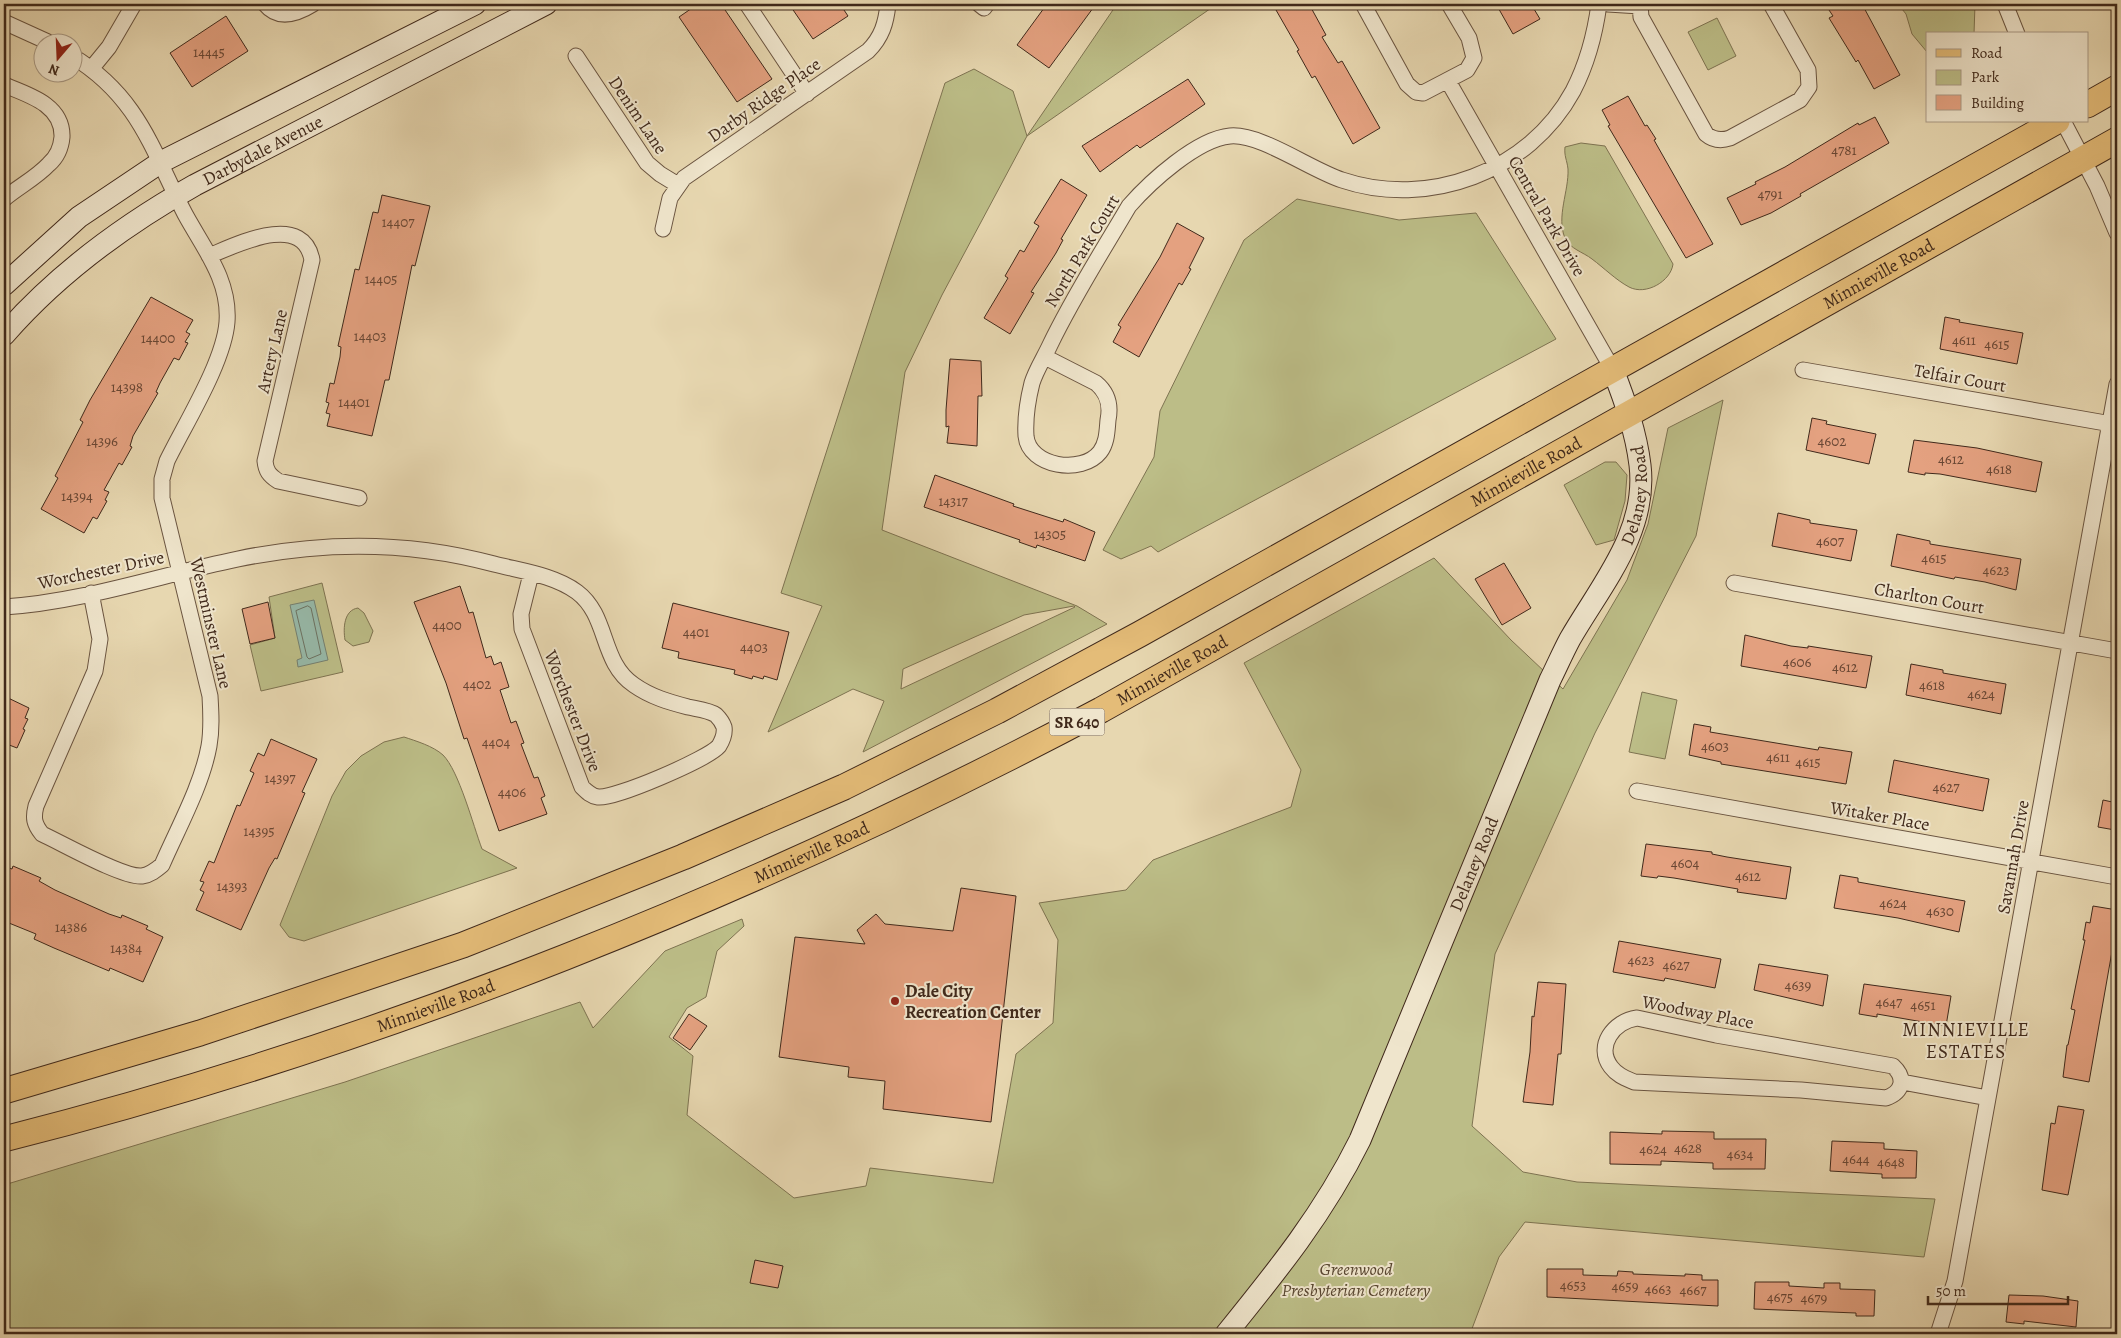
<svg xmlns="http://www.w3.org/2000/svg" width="2121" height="1338" font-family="Alegreya,serif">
<rect width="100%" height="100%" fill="#e7d7b0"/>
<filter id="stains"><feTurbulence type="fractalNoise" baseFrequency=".004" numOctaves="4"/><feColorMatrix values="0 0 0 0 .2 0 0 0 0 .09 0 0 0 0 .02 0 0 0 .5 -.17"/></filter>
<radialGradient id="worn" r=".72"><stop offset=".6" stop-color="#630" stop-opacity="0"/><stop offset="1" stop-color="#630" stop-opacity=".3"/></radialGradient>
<path fill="#bcbd87" stroke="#7e7351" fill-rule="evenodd" d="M1117 4H1217L1027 136 942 295 905 372 882 530 1077 606 1107 624 863 752 884 701 853 689 768 732 822 606 781 593 945 83 974 69 1013 91 1027 136ZM1074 606 1075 607 901 689 903 669 1024 615Z
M1898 4H1975L1974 34H1927V52L1912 34 1906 14Z
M1717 18 1736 56 1708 70 1688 32Z
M1581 143 1605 146 1673 264C1671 281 1646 296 1629 287 1616 280 1604 268 1592 259 1583 252 1570 249 1565 238 1556 217 1569 191 1568 169 1567 160 1564 156 1565 147Z
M1297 199 1399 220 1476 213 1556 339 1158 552 1151 546 1121 559 1103 550 1154 457 1160 411 1244 240Z
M1723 400 1696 536 1595 733 1495 954 1472 1126 1523 1172 1577 1182 1935 1199 1924 1257 1525 1222 1499 1257 1470 1334H4V1185L345 1082 580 1002 593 1028 665 951 742 919 744 926 717 951 706 997 687 1008 669 1037 693 1056 687 1115 794 1198 866 1186 870 1168 993 1183 1016 1054 1053 1023 1058 940 1039 903 1126 890 1153 860 1291 807 1301 770 1244 663 1434 558 1511 640 1563 689 1627 580 1648 524 1668 428Z
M1605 462H1616L1627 475 1625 501 1614 540 1596 545 1564 485Z
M322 583 343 672 261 691 250 645 275 638 269 597Z
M358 608 364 613 373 631 369 642 353 646 345 640C343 628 344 610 358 608Z
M1642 692 1677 700 1665 759 1629 752Z
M404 737C416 741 433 746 443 755 459 771 473 825 482 849L517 868 304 941 289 937 280 925 332 796 346 771 361 756 384 742Z"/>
<path fill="#97baaa" stroke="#748071" d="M314 600 328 660 298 667 297 660 302 658 290 605Z"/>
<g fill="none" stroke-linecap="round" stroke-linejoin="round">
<path stroke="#6c7262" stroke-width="1" d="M308 606 311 608 321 654 309 659 307 657 296 611Z"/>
</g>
<path fill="#e4a180" stroke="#40291b" d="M698 4H721L772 79 737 102 679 17Z
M789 4H840L848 16 813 39Z
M1047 4H1096L1049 68 1017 45Z
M1286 4H1309L1326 35 1322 37 1338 63 1342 61 1380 128 1353 144 1315 76 1312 78 1297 51 1299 50 1276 10Z
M1496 4H1531L1540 19 1513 34Z
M1825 4H1862L1900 75 1874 89 1858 60 1856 62 1829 18 1833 16Z
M226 16 248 51 192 87 170 53Z
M1188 79 1205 104 1140 148 1137 145 1100 172 1082 146Z
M1628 96 1645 126 1647 125 1656 139 1654 140 1713 244 1686 258 1608 126 1610 125 1602 110Z
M1875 117 1889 143 1800 194 1801 196 1771 213 1741 225 1727 198 1756 184 1755 182 1785 167 1858 123 1859 125Z
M1061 179 1087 195 1061 239 1063 240 1056 253 1031 292 1034 293 1010 334 984 318 1008 278 1005 276 1012 264 1020 250 1024 252 1039 226 1034 223Z
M382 195 430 206 415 266 412 265 389 380H385L372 436 327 426 330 414 326 413 329 403 326 402 330 383 334 384 340 357 341 347 338 346 355 269 359 270 373 212 378 213Z
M1177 223 1204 238 1189 268 1191 269 1182 285 1179 283 1139 357 1113 342 1121 327 1118 325 1160 257Z
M151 297 193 320 186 332 190 334 185 342 188 343 179 360 174 358 160 383 156 392 158 393 133 436 130 446 132 447 122 465 119 463 104 490 109 492 105 500 107 501 97 519 93 517 84 533 41 509 58 478 55 476 83 422 80 420 90 400Z
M1945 317 1960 320 1959 322 2023 333 2017 364 1940 349Z
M950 359 981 361 982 396H978L977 446 947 443 949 426 946 427V410Z
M1812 418 1827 421 1826 424 1876 434 1869 464 1806 450Z
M1914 440 1977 448 2042 462 2036 492 1940 474 1925 473V475L1908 472Z
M935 475 1014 504 1013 506 1063 522 1064 519 1095 532 1085 561 1037 545 1036 548 1019 542 1020 540 924 507Z
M1778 513 1810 520V523L1857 530 1851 561 1772 546Z
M1897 534 1930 541V544L2021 559 2016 590 1985 582 1955 577 1954 579 1891 566Z
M1504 563 1531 608 1502 625 1475 579Z
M460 586 469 613 473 612 486 658 491 656 494 665 501 662 509 687 500 690 511 723 516 721 524 743 521 744 534 778 538 777 545 796 541 798 547 814 499 831 467 738 464 739 446 683 414 602Z
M268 602 275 638 250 644 242 609Z
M673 603 789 632 777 680 764 676 763 679 753 676 752 679 734 674 735 670 678 658 679 652 662 648Z
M1745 635 1791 646 1808 648V646L1872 656 1866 688 1741 666Z
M1911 664 1943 670V673L2006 684 2001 714 1906 695Z
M4 696 29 708 25 718 28 719 23 729 25 730 17 748 4 743Z
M1694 724 1711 727 1710 732 1818 750 1819 747 1852 752 1846 784 1721 764V762L1689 755Z
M271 739 317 759 302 792 305 793 277 859 275 858 269 868 241 930 196 910 204 892 200 890 204 882 200 881 209 861 214 863 237 805 240 806 254 773 250 771 258 753 264 756Z
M1894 760 1989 779 1983 811 1888 792Z
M2103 800 2117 803 2115 830 2098 827Z
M1646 844 1712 852V854L1727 857 1791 867 1786 899 1737 892 1738 889 1674 878 1658 876 1657 878 1641 876Z
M4 866 12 869 13 866 41 878 39 881 55 890 109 914 121 918 122 915 148 926 146 929 163 937 143 982 110 968 109 971 54 948 34 939 36 934 4 921Z
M1840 875 1858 878V882L1965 901 1959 932 1898 918 1834 908Z
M961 888 1016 896 991 1122 883 1109 885 1081 848 1077 849 1067 779 1057 795 937 865 944 857 930 876 914 885 924 953 931Z
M2093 906 2117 910V923L2089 1082 2063 1077 2067 1045H2068L2075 1010 2071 1009 2085 940H2083L2086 922 2090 923Z
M1619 941 1721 959 1715 988 1665 978 1664 981 1613 972Z
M1759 964 1828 975 1823 1006 1754 990Z
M1538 982 1566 984 1561 1054H1558L1553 1105 1523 1102 1530 1052 1532 1016 1534 1017Z
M1864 984 1951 996 1946 1026 1877 1014V1017L1859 1014Z
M689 1014 707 1026 690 1050 673 1038Z
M2058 1106 2084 1110 2068 1195 2042 1190 2051 1123 2055 1124Z
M1662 1131 1714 1132V1139H1766L1765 1169H1713V1163L1661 1161V1165L1610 1164V1132L1662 1134Z
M1832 1141 1884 1143V1149L1917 1151 1916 1178H1882V1174L1830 1171Z
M755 1260 783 1266 778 1288 750 1283Z
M1547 1269H1583V1275L1617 1276 1618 1271 1633 1272V1274L1685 1276V1274L1702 1275V1280H1718V1306L1547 1297Z
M1755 1282H1789V1286L1824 1288V1283H1840V1289L1875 1290 1874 1316H1856V1313L1754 1309Z
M2009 1295 2043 1296 2078 1301 2076 1327 2024 1321V1324L2006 1322Z"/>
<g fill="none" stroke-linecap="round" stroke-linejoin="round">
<defs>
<path id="street" d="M265 4C279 21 297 14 313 4
M747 4 807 94
M979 4 984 8 987 4
M1363 4 1407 84 1416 92 1423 93 1467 70 1474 58 1469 38 1449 4
M1608 4 1640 6
M1640 4 1641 17 1706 134C1713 140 1721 141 1730 138L1800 100 1809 87 1808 70 1771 4
M2005 4 2017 34
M4 22 48 42
M72 56C139 97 152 150 185 214 204 249 230 280 227 322 224 362 185 424 167 461L162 479V498L210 696C211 713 212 729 209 746 202 785 178 828 162 865 156 870 150 875 142 876 123 878 62 843 42 834 34 824 33 818 36 806L95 671 100 639 91 593
M576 56 647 163 660 174 678 185
M91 69 109 47 134 4
M1448 81 1613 370
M4 85C29 95 63 105 62 137 61 148 57 157 49 164 36 178 18 187 4 199
M2063 121 2097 186 2117 233
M663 229 670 198 684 178 868 51C882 37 886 23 888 4
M209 256C236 245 303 211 312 260L265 461C266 471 269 475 278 481L359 498
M1045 357 1096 383C1108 393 1111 405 1108 420 1107 431 1107 443 1100 452 1082 475 1029 467 1026 436 1025 420 1028 399 1032 383 1036 370 1044 358 1050 345 1073 297 1102 252 1129 206 1150 182 1197 139 1230 136 1260 133 1311 170 1342 180 1428 209 1529 172 1573 91 1587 64 1595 34 1599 4
M1803 370 2117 425
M1734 583 2117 651
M4 607C83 602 160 575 238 559 324 541 409 541 494 564 521 571 554 575 577 592 609 616 600 662 634 685 651 697 669 702 688 707 697 709 709 710 716 715 719 718 723 724 724 727 725 733 722 741 719 746 708 759 615 799 598 797 591 796 587 792 582 787L522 629 521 614 531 574
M1637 791 2117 877
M1637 1018 1716 1035 1893 1066C1906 1078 1903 1092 1886 1098L1801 1090 1634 1082C1625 1078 1617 1075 1611 1067 1595 1046 1614 1021 1637 1018Z
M1902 1082 1988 1098
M1938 1334 1955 1281 2117 384"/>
<g id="secondary">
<path d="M4 285 79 217 161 162 475 4"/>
<path id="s1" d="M4 335C58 273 124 225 195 185L546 4"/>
<path id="s2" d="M1226 1334C1277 1271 1324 1213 1360 1140L1550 680C1557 666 1563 652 1570 639 1601 585 1648 532 1640 465 1636 432 1625 401 1613 370"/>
</g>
<g id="primary">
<path d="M2087 105 2117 88"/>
<path d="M4 1091 200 1033 463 945 683 857 844 787 997 711 1140 634 2057 121"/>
<path id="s3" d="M4 1139C383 1043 756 893 1101 710L2117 140"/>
</g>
</defs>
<use href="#street" stroke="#6a5440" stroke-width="17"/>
<use href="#secondary" stroke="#40291b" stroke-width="23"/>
<use href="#primary" stroke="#40291b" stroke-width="27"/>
<use href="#street" stroke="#efe5cc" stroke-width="15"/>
<use href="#secondary" stroke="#efe5cc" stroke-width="21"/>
<use href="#primary" stroke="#e4bc78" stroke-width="25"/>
</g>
<circle fill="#8f2418" stroke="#efe5cc" stroke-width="2" cx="895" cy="1001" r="5"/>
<g text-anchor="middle" stroke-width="4" stroke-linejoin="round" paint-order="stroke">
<g font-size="15" fill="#694734">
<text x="209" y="57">14445</text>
<text x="1844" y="155">4781</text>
<text x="1770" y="199">4791</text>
<text x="398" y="227">14407</text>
<text x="381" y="284">14405</text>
<text x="370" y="341">14403</text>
<text x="158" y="343">14400</text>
<text x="1964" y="345">4611</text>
<text x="1997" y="349">4615</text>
<text x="127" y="392">14398</text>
<text x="354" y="407">14401</text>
<text x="102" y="446">14396</text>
<text x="1832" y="446">4602</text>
<text x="1951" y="464">4612</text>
<text x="1999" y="474">4618</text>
<text x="77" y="501">14394</text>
<text x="953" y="506">14317</text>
<text x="1050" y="539">14305</text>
<text x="1830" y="546">4607</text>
<text x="1934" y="563">4615</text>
<text x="1996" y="575">4623</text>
<text x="447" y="630">4400</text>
<text x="696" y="637">4401</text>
<text x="754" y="652">4403</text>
<text x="1797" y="667">4606</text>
<text x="1845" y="672">4612</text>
<text x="477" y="689">4402</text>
<text x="1932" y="690">4618</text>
<text x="1981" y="699">4624</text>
<text x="496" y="747">4404</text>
<text x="1715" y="751">4603</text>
<text x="1778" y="762">4611</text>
<text x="1808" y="767">4615</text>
<text x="280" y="783">14397</text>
<text x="1946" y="792">4627</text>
<text x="512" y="797">4406</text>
<text x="259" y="836">14395</text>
<text x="1685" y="868">4604</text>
<text x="1748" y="881">4612</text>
<text x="232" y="891">14393</text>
<text x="1893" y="908">4624</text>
<text x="1940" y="916">4630</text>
<text x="71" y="932">14386</text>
<text x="126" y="953">14384</text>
<text x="1641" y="965">4623</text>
<text x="1676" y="970">4627</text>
<text x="1798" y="990">4639</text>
<text x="1889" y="1007">4647</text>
<text x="1923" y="1010">4651</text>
<text x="1688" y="1153">4628</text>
<text x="1653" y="1154">4624</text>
<text x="1740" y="1159">4634</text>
<text x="1856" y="1164">4644</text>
<text x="1891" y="1167">4648</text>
<text x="1573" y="1290">4653</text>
<text x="1625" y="1291">4659</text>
<text x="1658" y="1294">4663</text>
<text x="1693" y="1295">4667</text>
<text x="1780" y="1302">4675</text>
<text x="1814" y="1303">4679</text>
</g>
<rect fill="#efe5cc" stroke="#746150" stroke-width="1" x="1049.5" y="708.5" width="55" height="27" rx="4"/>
<g font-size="16" font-weight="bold" fill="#40291b">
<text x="1077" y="728">SR 640</text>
</g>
<g font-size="18" fill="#40291b" stroke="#efe5cc">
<text transform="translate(764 100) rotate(-35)" y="6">Darby Ridge Place</text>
<text transform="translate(638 115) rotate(56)" y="6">Denim Lane</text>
<text dy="6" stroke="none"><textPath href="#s1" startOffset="320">Darbydale Avenue</textPath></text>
<text transform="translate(1547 216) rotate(60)" y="6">Central Park Drive</text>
<text transform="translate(1082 251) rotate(-59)" y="6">North Park Court</text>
<text dy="6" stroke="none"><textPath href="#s3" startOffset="2072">Minnieville Road</textPath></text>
<text transform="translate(272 351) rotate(-77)" y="6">Artery Lane</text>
<text transform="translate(1960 378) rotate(10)" y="6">Telfair Court</text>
<text dy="6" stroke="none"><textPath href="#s3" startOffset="1668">Minnieville Road</textPath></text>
<text dy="6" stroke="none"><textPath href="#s2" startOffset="940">Delaney Road</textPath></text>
<text transform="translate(101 570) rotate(-12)" y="6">Worchester Drive</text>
<text transform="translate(1929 598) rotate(10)" y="6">Charlton Court</text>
<text transform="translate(211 623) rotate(77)" y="6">Westminster Lane</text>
<text dy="6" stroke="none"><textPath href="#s3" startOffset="1262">Minnieville Road</textPath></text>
<text transform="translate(573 711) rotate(69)" y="6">Worchester Drive</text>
<text transform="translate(1880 816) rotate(10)" y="6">Witaker Place</text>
<text dy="6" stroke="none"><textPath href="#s3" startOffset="858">Minnieville Road</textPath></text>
<text transform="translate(2013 857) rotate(-80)" y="6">Savannah Drive</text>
<text dy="6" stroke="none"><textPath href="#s2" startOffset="535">Delaney Road</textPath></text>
<text dy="6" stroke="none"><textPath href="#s3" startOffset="452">Minnieville Road</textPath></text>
<text transform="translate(1698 1012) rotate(11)" y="6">Woodway Place</text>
</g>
<g font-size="18" font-weight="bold" fill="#40291b" stroke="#efe5cc" text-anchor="start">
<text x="905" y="997">Dale City<tspan x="905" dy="21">Recreation Center</tspan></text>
</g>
<g font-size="18" font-style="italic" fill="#594731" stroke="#efe5cc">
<text x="1356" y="1275">Greenwood<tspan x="1356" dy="21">Presbyterian Cemetery</tspan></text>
</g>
<g font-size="19" letter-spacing="1" fill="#40291b" stroke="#efe5cc">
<text x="1966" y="1036">MINNIEVILLE<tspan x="1966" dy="22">ESTATES</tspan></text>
</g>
</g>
<rect width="2121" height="1338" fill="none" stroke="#e7d7b0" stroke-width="20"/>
<rect x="5" y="5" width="2111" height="1328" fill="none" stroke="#40291b" stroke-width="2.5"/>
<rect x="10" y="10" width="2101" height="1318" fill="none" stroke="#40291b"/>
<rect x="1926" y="32" width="162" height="90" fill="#efe5cc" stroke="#a99a85"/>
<rect x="1936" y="49" width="25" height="8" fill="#e4bc78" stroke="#a99a85"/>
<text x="1971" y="58" font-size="15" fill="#40291b">Road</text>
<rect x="1936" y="70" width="25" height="15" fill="#bcbd87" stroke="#a99a85"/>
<text x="1971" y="82" font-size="15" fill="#40291b">Park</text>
<rect x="1936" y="95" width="25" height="15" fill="#e4a180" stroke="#a99a85"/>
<text x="1971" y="108" font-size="15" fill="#40291b">Building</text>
<g transform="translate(58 58) rotate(199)"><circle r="24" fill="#efe5cc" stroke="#a99a85"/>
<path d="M0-4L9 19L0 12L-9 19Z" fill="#8f2418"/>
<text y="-8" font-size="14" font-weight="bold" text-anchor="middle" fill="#40291b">N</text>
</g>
<path d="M1928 1296v8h140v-8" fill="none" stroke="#40291b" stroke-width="2.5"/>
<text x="1936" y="1296" font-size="15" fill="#40291b" stroke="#efe5cc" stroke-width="4" paint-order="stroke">50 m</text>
<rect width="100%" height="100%" filter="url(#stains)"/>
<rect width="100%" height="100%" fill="url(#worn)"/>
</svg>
